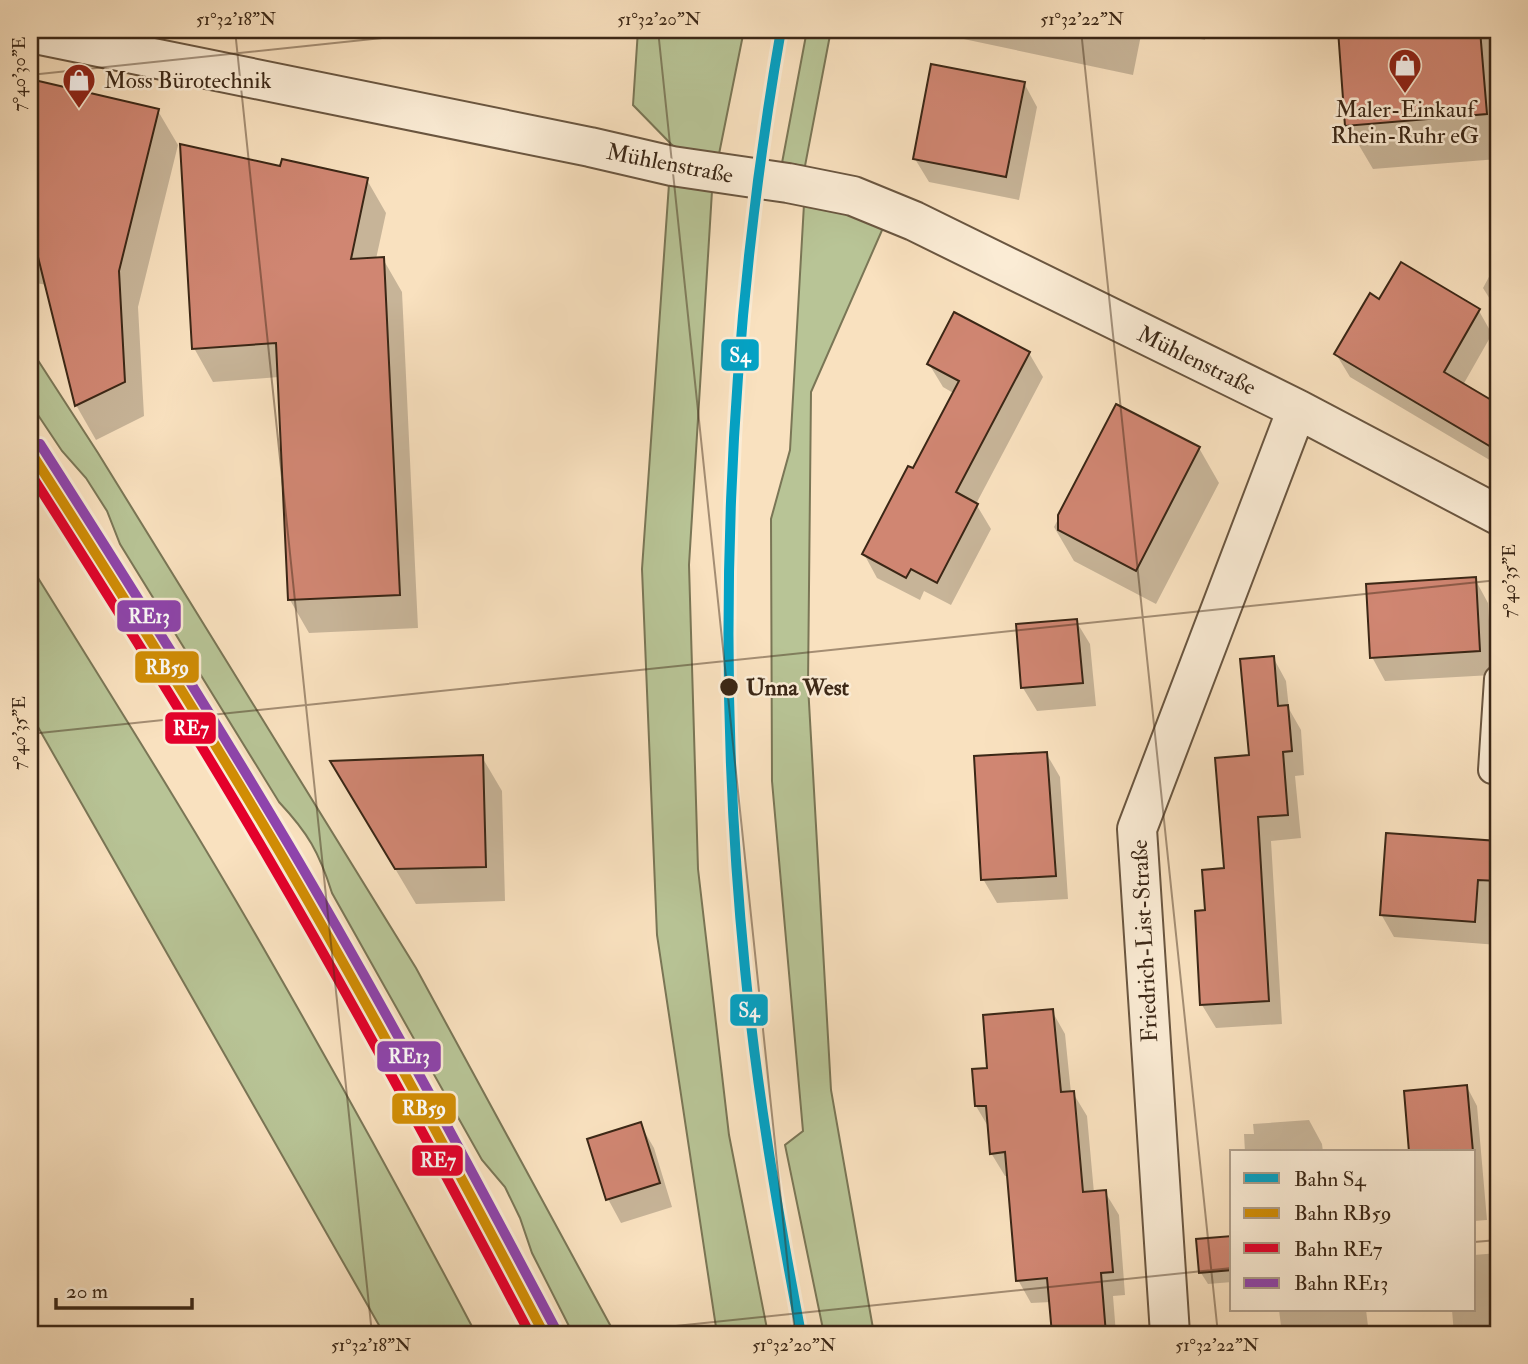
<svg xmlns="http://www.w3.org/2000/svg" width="1528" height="1364" font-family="'IM FELL Double Pica',serif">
<rect width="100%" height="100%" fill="#f9e1bf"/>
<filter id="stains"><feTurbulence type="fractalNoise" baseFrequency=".00286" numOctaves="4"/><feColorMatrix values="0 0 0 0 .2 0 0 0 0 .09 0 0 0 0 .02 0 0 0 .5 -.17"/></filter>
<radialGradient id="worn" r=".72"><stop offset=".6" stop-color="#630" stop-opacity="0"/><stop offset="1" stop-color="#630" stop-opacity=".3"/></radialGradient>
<path fill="#b8c496" stroke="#7a7656" stroke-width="2" d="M638 30H744L719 154 674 147 633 105Z
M807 30H831L805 166 782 163Z
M669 184 712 191 689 565 698 869 729 1135 768 1334H717L657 935 642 569Z
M804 204 861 218 883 228 811 392 808 685 831 1090 874 1334H824L785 1145 803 1131 772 781 771 519 790 450Z
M30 348 98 453 416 968 615 1334H573L532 1253 520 1218 505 1187 482 1160 332 893C319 852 308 833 279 802L120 544 107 511 86 478 62 451 30 403Z
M30 565C112 697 195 828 272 963 342 1085 410 1209 476 1334H384L30 713Z"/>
<path fill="#0003" d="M560 30H595L593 36Z
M921 30H1142L1133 75Z
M1155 30H1207L1205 40Z
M1340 30H1498V159L1373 169 1347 125Z
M30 80 158 111 178 145 138 307 144 416 96 440 76 405 47 285 30 282Z
M1024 83 1037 107 1019 200 929 182 915 159Z
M282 168 367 180 386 213 376 259H383L402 292 418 628 309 633 290 600 279 377 213 382 194 348Z
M1498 260V312L1483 288Z
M1379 301 1479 311 1492 334 1463 385 1498 406V465L1350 377 1336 354Z
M1029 353 1043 377 976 504 991 529 951 605 924 591 920 600 877 578 864 554 913 471 955 394 943 387 929 364Z
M1117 406 1199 448 1219 483 1156 604 1074 561 1054 527Z
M1475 579 1488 603 1492 675 1385 681 1372 657Z
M1076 621 1090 644 1096 706 1037 711 1023 688Z
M1273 657 1286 681 1289 709 1301 730 1304 775 1295 776 1301 838 1271 841 1282 1024 1216 1028 1202 1005 1206 911 1226 870Z
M1046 753 1060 777 1068 899 997 903 983 879Z
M482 757 502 791 505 901 416 904 352 796Z
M1388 835 1498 843V945L1394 937 1381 914Z
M1052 1011 1065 1034 1071 1093H1073L1087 1116 1094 1193 1105 1192 1119 1215 1125 1295 1113 1296 1116 1334H1053L1051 1302 1031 1303 1018 1280 1009 1176H1005L991 1153 989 1128 976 1106 989 1070Z
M1467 1087 1477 1106 1487 1220 1474 1221V1152H1411L1406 1092Z
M1309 1120 1322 1144 1323 1152H1245L1244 1134H1254L1253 1124Z
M640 1124 654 1148 672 1207 621 1223 608 1199Z
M1232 1238V1282L1208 1284 1201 1273 1198 1241Z
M1498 1253V1334H1454L1452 1310H1474V1255Z
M1279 1310H1366L1369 1334H1282Z"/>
<path fill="#d08672" stroke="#3b2716" stroke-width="2" d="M1338 30H1480L1487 114 1345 126Z
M931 64 1025 82 1006 177 913 159Z
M30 79 159 109 119 271 125 382 75 406 37 253 30 251Z
M180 144 280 166 282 159 368 178 351 259 384 257 400 595 288 600 276 343 192 349Z
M1401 262 1480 309 1444 372 1498 404V451L1334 354 1370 293 1379 299Z
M954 312 1030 352 956 492 978 504 937 583 911 569 906 578 862 554 908 466 913 468 959 381 927 364Z
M1116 404 1200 447 1136 571 1058 530V515Z
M1476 577 1480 651 1370 658 1366 584Z
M1077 619 1083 683 1021 688 1016 624Z
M1274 656 1278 706 1288 705 1292 751 1283 752 1288 815 1258 817 1269 1001 1200 1005 1195 911 1205 910 1202 870 1224 868 1215 758 1249 755 1240 659Z
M1047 752 1056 876 981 880 974 756Z
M483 755 486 867 395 869 330 761Z
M1386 833 1498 841V881L1478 880 1475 922 1380 915Z
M1053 1009 1061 1092 1074 1091 1083 1192 1106 1190 1113 1272 1101 1273 1106 1334H1052L1047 1278 1016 1281 1005 1152 990 1154 986 1106H975L972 1069 987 1068 983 1015Z
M1467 1085 1473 1152H1409L1404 1091Z
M641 1122 660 1183 606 1200 587 1139Z
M1232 1236V1270L1199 1273 1196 1239Z"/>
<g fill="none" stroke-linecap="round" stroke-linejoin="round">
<defs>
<path id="service" d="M1492 770 1498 679"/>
<path id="minor" d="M30 33 590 147 672 166 788 183 853 196 914 221 1297 409 1498 515
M1170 1334 1137 829 1297 409"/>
</defs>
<use href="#service" stroke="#6a5640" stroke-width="30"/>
<use href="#minor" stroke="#6a5640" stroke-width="42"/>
<use href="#service" stroke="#fbecd5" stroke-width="26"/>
<use href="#minor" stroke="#fbecd5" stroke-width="38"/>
<defs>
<path id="rail-1" d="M781 30C727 339 714 657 745 969 757 1092 778 1213 801 1334"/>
<path id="rail-2" d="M30 451C115 583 199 716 279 851 372 1010 459 1172 544 1334"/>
<path id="rail-3" d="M30 473C112 601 193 729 270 861 361 1016 446 1175 530 1334"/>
<path id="rail-4" d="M40 444C125 577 209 710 289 845 383 1004 469 1166 555 1328"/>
</defs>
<use href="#rail-1" stroke="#fbecd5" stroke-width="16"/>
<use href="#rail-2" stroke="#fbecd5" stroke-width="16"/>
<use href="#rail-3" stroke="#fbecd5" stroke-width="16"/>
<use href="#rail-4" stroke="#fbecd5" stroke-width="16"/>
<use href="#rail-1" stroke="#03a2c5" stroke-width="10"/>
<use href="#rail-2" stroke="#d18d04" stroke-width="10"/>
<use href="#rail-3" stroke="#e4002b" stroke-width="10"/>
<use href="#rail-4" stroke="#8e44ad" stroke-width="10"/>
</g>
<path fill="none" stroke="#3b2716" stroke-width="2" stroke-opacity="0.45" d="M235 30 372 1334M658 30 795 1334M1081 30 1218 1334M30 75 458 30M30 734 1498 580M1474 1242 1498 1240M599 1334 1232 1268"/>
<defs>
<symbol id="shop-pin" viewBox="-11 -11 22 30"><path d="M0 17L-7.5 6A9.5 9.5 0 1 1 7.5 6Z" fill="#8f2418" stroke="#fbecd5"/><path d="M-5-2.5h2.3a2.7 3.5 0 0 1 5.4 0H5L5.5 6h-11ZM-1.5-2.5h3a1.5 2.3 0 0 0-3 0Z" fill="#fff"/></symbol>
</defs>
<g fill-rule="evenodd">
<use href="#shop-pin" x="1386" y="46" width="38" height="52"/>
<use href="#shop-pin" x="60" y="61" width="38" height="52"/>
</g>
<circle fill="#3b2716" stroke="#fbecd5" stroke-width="2.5" cx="729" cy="687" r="10"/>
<g text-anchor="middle" stroke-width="5" stroke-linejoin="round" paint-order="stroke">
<g font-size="23" fill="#3b2716" stroke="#fbecd5" text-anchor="start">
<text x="104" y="88">Moss Bürotechnik</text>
<text x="1405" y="117" text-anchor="middle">Maler-Einkauf<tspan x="1405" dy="26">Rhein-Ruhr eG</tspan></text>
</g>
<g font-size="23" fill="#3b2716" stroke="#fbecd5">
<text transform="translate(670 163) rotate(11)" y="8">Mühlenstraße</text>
<text transform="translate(1197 360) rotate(26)" y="8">Mühlenstraße</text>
<text transform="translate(1144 941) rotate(-93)" y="8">Friedrich-List-Straße</text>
</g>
<g font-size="23" font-weight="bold" fill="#3b2716" stroke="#fbecd5" text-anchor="start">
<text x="746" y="695">Unna West</text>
</g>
</g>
<g stroke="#fbecd5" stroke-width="2.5">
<rect x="720" y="338" width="40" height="34" rx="7" fill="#03a2c5"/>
<rect x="116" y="599" width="66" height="34" rx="7" fill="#8e44ad"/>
<rect x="134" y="650" width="66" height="34" rx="7" fill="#d18d04"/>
<rect x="164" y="711" width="53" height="34" rx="7" fill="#e4002b"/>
<rect x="729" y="993" width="40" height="34" rx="7" fill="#03a2c5"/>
<rect x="376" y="1040" width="66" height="33" rx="7" fill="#8e44ad"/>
<rect x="391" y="1092" width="66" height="33" rx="7" fill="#d18d04"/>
<rect x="411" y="1144" width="53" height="33" rx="7" fill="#e4002b"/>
</g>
<g font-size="19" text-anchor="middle" font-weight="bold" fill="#fff">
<text x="740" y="362">S4</text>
<text x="149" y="623">RE13</text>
<text x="167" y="674">RB59</text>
<text x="191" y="735">RE7</text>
<text x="749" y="1017">S4</text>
<text x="409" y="1063">RE13</text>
<text x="424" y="1115">RB59</text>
<text x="438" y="1167">RE7</text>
</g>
<rect width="1528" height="1364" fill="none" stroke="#f9e1bf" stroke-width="77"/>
<rect x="1230" y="1150" width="245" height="161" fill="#fbecd5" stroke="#ae9d89" stroke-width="2"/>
<rect x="1244" y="1173" width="35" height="10" fill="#03a2c5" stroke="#ae9d89" stroke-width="2"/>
<text x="1294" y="1186" font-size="21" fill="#3b2716">Bahn S4</text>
<rect x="1244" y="1208" width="35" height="10" fill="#d18d04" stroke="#ae9d89" stroke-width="2"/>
<text x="1294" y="1220" font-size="21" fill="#3b2716">Bahn RB59</text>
<rect x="1244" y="1243" width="35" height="10" fill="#e4002b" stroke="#ae9d89" stroke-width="2"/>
<text x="1294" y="1256" font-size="21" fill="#3b2716">Bahn RE7</text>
<rect x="1244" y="1278" width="35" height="10" fill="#8e44ad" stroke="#ae9d89" stroke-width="2"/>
<text x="1294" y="1290" font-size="21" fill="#3b2716">Bahn RE13</text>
<path d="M56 1298v10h136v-10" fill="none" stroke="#3b2716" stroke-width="3.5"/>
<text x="66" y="1298" font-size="21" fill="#3b2716" stroke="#fbecd5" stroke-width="5" paint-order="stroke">20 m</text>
<rect x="38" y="38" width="1452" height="1288" fill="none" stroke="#3b2716" stroke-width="2.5"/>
<g font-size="18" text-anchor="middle" fill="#3b2716">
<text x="236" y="25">51°32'18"N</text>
<text x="659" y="25">51°32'20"N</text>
<text x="1082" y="25">51°32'22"N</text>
<text transform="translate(19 74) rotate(-90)" y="6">7°40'30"E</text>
<text transform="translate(1509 581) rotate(-90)" y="6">7°40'35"E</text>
<text transform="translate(19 733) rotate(-90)" y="6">7°40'35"E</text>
<text x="371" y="1351">51°32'18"N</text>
<text x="794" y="1351">51°32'20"N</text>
<text x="1217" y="1351">51°32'22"N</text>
</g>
<rect width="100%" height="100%" filter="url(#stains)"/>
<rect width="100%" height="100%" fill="url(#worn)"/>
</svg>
